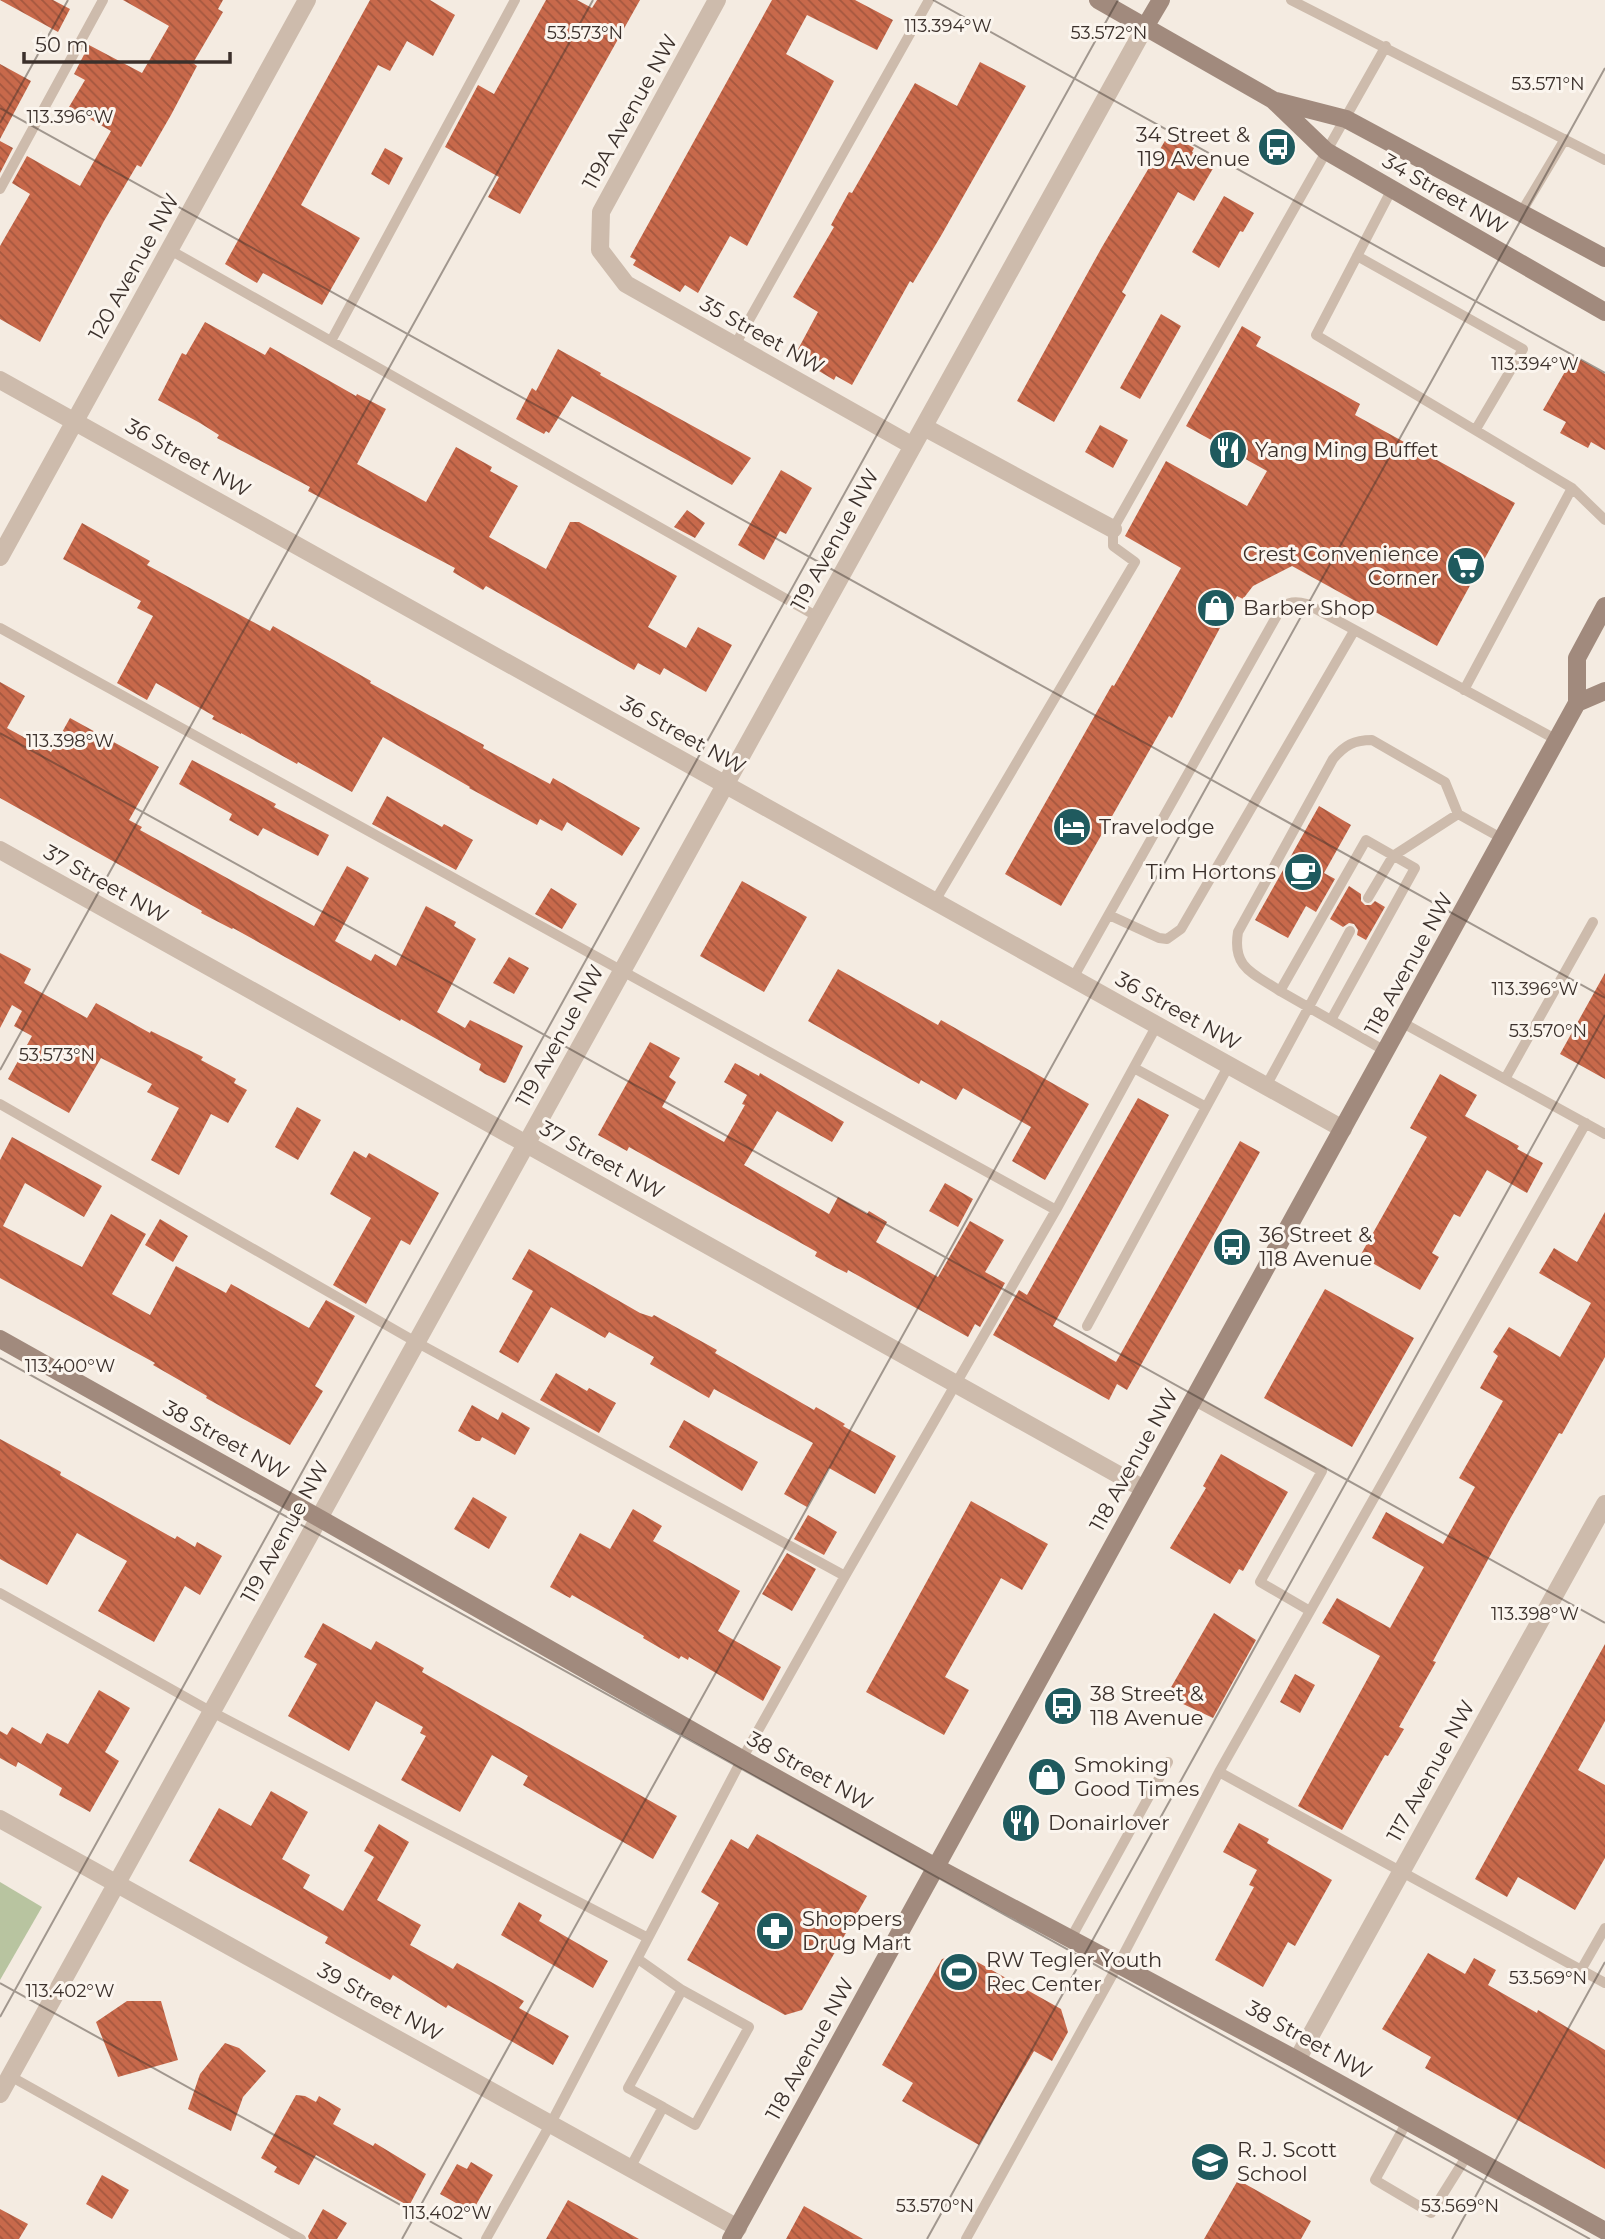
<svg xmlns="http://www.w3.org/2000/svg" width="1605" height="2239" font-family="Montserrat,sans-serif">
<defs>
<pattern id="building-back-hatch" width="6" height="6" patternUnits="userSpaceOnUse" patternTransform="scale(1.75)"><rect width="6" height="6" fill="#c8694b"/><path d="M-1 5l2 2M0 0l6 6M5-1l2 2" fill="none" stroke="#a4573f"/></pattern>
</defs>
<rect width="100%" height="100%" fill="#f4ebe1"/>
<path fill="#b8c4a0" d="M0 1882 42 1907 0 1980Z"/>
<path fill="url(#building-back-hatch)" d="M0 0H53L70 9 58 32Z
M123 0H223L218 9 223 12 193 63 197 66 171 115 141 167 137 165 104 221 40 342 0 319V246L30 194 12 183 27 156 80 186 111 131 69 107 85 80 74 74 89 45 142 73 169 26Z
M370 0H430L455 15 433 56 407 41 390 71 378 65 301 205 360 238 322 305 263 273 257 283 225 264Z
M546 0H577L592 8 597 0H640L520 214 488 197 499 177 445 147 478 85 494 94Z
M772 0H855L893 20 877 50 807 15 786 54 834 81 747 246 730 236 698 293 685 285 680 292 633 265 636 260 630 257Z
M980 62 1026 86 942 234 913 283 910 281 852 385 836 376 834 380 814 368 816 365 796 353 818 312 793 297 834 227 831 225 849 192 852 193 915 83 957 106Z
M0 64 31 81 0 139Z
M1169 134 1194 148 1192 152 1215 165 1194 201 1178 192 1122 292 1126 295 1054 422 1017 401 1102 247Z
M0 141 13 148 0 173Z
M385 148 403 158 389 185 371 174Z
M1224 196 1254 213 1243 232 1240 231 1219 268 1192 252Z
M1161 314 1181 326 1140 399 1120 388Z
M205 322 265 355 270 347 356 396 357 394 386 409 357 464 426 502 456 447 492 467 490 471 518 486 489 537 546 569 570 522H579L677 576 648 627 686 648 698 627 732 645 706 692 664 668 660 675 638 663 634 670 486 586 483 590 453 572 455 568 308 491 310 487 217 438 219 435 200 423 158 400 182 353 186 355Z
M1242 326 1261 337 1256 346 1360 404 1355 415 1515 503 1437 646 1292 566 1253 586 1243 599 1237 596 1172 718 1169 716 1061 906 1005 874 1112 685 1114 686 1181 568 1125 536 1166 461 1247 506 1267 471 1186 426Z
M558 349 601 373 600 375 751 458 732 485 572 396 549 433 546 431 544 434 516 419 532 388 536 391Z
M1574 356 1605 374V450L1591 442 1588 448 1560 433 1566 422 1543 410Z
M1100 425 1128 440 1113 468 1085 452Z
M781 470 812 488 786 534 780 531 764 560 738 545Z
M687 510 705 523 695 538 674 527Z
M82 523 150 561 147 565 270 631 273 626 371 681 370 683 484 745 483 748 550 784 553 778 640 828 622 856 567 822 562 831 540 819 537 825 469 788 470 787 383 737 352 792 298 762 297 764 241 733V734L212 719 214 716 156 683 147 700 117 683 153 616 137 608 141 601 63 559Z
M0 682 25 696 7 728 51 752 70 718 159 767 129 820 142 827 140 830 314 926 347 866 369 878 335 941 371 961 375 954 396 966 426 906 456 922 454 926 476 939 437 1012 465 1028 470 1020 523 1046 506 1082 504 1083 485 1074 479 1070 481 1064 401 1019 400 1021 233 928 232 929 201 913 202 911 0 798Z
M192 760 276 804 274 807 329 835 318 856 263 828 258 836 229 820 232 814 179 784Z
M387 796 442 827 444 824 473 840 456 870 372 824Z
M1319 806 1351 825 1324 873 1335 879 1316 912 1306 906 1288 938 1255 920Z
M742 881 807 917 764 992 700 956Z
M1349 886 1361 894V901L1365 905H1371L1375 901 1385 907 1366 940 1357 935 1358 930 1354 924 1349 923 1343 927 1330 919Z
M551 888 577 904 562 929 535 914Z
M0 953 31 969 24 983 87 1018 96 1003 150 1033 151 1031 203 1057 201 1060 236 1079 234 1083 247 1090 228 1123 211 1114 179 1175 151 1160 179 1108 147 1092 152 1084 101 1058 69 1113 8 1079 32 1036 14 1026 22 1011 12 1005 0 1028Z
M509 957 529 968 514 994 493 983Z
M838 969 938 1025 941 1020 1089 1104 1045 1180 1012 1161 1031 1127 963 1088 956 1100 921 1080 919 1084 808 1021Z
M1605 973V1079L1560 1054Z
M650 1042 680 1058 669 1077 676 1082 662 1107 724 1142 745 1105 742 1104 747 1095 724 1082 735 1063 759 1076 760 1073 844 1122 832 1142 777 1111 744 1165 829 1214 838 1197 867 1214 869 1211 887 1222 876 1242 938 1277 970 1221 1004 1240 985 1272 1005 1283 980 1327 975 1324 968 1337 848 1270 847 1273 833 1266 815 1256 817 1252 629 1147 627 1151 598 1135Z
M1440 1074 1477 1095 1465 1116 1519 1146 1517 1149 1543 1163 1527 1193 1487 1170 1460 1217 1454 1214 1432 1253 1439 1257 1420 1290 1360 1256 1427 1137 1410 1128Z
M1138 1098 1169 1115 1053 1326 1116 1362 1240 1141 1260 1152 1127 1390 1117 1384 1109 1400 993 1335 1019 1290 1027 1295Z
M297 1107 321 1120 298 1160 275 1147Z
M12 1137 102 1186 84 1217 25 1183 3 1226 82 1267 111 1214 146 1234 112 1294 150 1315 176 1266 226 1293 231 1284 309 1328 326 1300 355 1316 315 1386 323 1391 290 1445 206 1398 207 1396 153 1365 155 1363 0 1278V1160Z
M354 1151 366 1158 369 1153 439 1193 410 1245 401 1240 366 1304 333 1285 371 1218 330 1194Z
M945 1183 973 1199 958 1227 929 1211Z
M1605 1212V1357L1562 1434 1559 1433 1510 1519 1433 1661 1436 1662 1399 1727 1404 1729 1388 1756 1385 1755 1342 1830 1298 1806 1380 1656 1322 1623 1337 1598 1390 1628 1424 1567 1372 1538 1386 1512 1443 1544 1475 1487 1459 1478 1503 1401 1480 1388 1498 1356 1493 1352 1509 1327 1560 1357 1591 1303 1539 1273 1554 1248 1577 1262Z
M160 1219 188 1236 173 1262 145 1245Z
M529 1249 640 1313 652 1317 654 1315 717 1350 715 1353 814 1410 816 1407 845 1424 843 1426 896 1456 875 1494 829 1468 807 1507 784 1494 813 1443 714 1389 709 1398 650 1364 654 1357 609 1332 605 1338 551 1307 518 1363 499 1352 533 1291 512 1279Z
M1325 1289 1414 1338 1352 1447 1264 1398Z
M556 1373 587 1391 589 1388 616 1403 599 1433 540 1400Z
M472 1405 498 1420 502 1412 530 1428 515 1455 482 1437 480 1441H476L458 1431Z
M684 1420 758 1462 742 1491 669 1447Z
M0 1439 61 1472 60 1475 175 1539 177 1536 195 1547 197 1542 222 1556 200 1595 185 1586 154 1642 98 1611 127 1561 77 1533 47 1585 0 1559Z
M1221 1454 1288 1492 1243 1571 1239 1569 1230 1584 1170 1548 1206 1488 1203 1486Z
M473 1497 507 1517 489 1549 454 1529Z
M971 1501 1048 1544 1022 1590 1001 1578 945 1677 969 1690 944 1735 866 1692Z
M633 1509 662 1526 653 1541 740 1591 718 1631 781 1667 763 1701 689 1657 688 1660 681 1656 679 1659 643 1638 644 1636 572 1595 570 1598 550 1587 580 1533 610 1549Z
M808 1515 837 1532 824 1555 794 1539Z
M787 1553 816 1569 792 1611 762 1594Z
M1214 1613 1256 1640 1213 1718 1166 1696Z
M323 1623 371 1650 376 1641 424 1668 422 1672 677 1816 653 1859 523 1785 528 1776 492 1755 460 1812 401 1780 426 1736 420 1733 423 1727 376 1701 349 1751 288 1716 317 1664 304 1657Z
M1605 1644V1721L1578 1770 1605 1785V1858L1575 1910 1518 1877 1507 1897 1475 1879Z
M1295 1674 1315 1685 1300 1713 1280 1702Z
M99 1690 130 1708 105 1752 119 1761 90 1812 59 1795 62 1788 18 1762 16 1767 0 1758V1731L7 1735 12 1727 41 1744 47 1733 68 1744Z
M271 1791 308 1812 282 1859 310 1875 303 1888 343 1911 374 1857 364 1851 379 1824 409 1842 377 1900 421 1925 410 1945 453 1969 457 1963 500 1987 524 2001 519 2008 569 2036 553 2065 448 2005 446 2008 393 1975 390 1980 325 1943 328 1937 189 1861 219 1808 251 1826Z
M1239 1823 1269 1839 1267 1843 1332 1880 1295 1946 1288 1942 1263 1987 1215 1960 1254 1887 1249 1885 1257 1870 1223 1852Z
M757 1834 867 1896 802 2010 785 2015 687 1960 719 1903 701 1892 731 1839 748 1849Z
M519 1902 542 1915 539 1921 608 1961 593 1988 501 1935Z
M1428 1953 1465 1974 1474 1958 1496 1970 1488 1985 1537 2013 1538 2010 1605 2050V2169L1425 2068 1431 2057 1382 2029Z
M963 1954 1061 2009 1068 2032 1052 2061 1034 2051 979 2145 902 2101 913 2083 882 2065 942 1959Z
M127 2001H161L178 2060 118 2077 96 2022Z
M225 2043 239 2048 266 2071 243 2097 231 2131 188 2109 200 2074Z
M296 2095 305 2096 316 2102 319 2096 341 2109 333 2124 373 2146 375 2143 426 2174 409 2206 316 2155 299 2185 274 2172 277 2167 261 2158Z
M471 2162 493 2175 472 2212 440 2194 457 2164 467 2169Z
M102 2175 129 2190 112 2219 86 2204Z
M1238 2180 1311 2221 1301 2239H1204Z
M568 2200 639 2239H546Z
M804 2206 863 2239H786Z
M0 2209 28 2224 19 2239H0Z
M323 2209 347 2223 337 2239H309L308 2236Z"/>
<g fill="none" stroke-linecap="round" stroke-linejoin="round">
<path stroke="#cdbbac" stroke-width="10" d="M1291 0 1605 160
M0 189 103 0
M1392 189 1316 335 1572 488 1605 520
M1522 211 1565 139
M170 250 818 617
M1357 256 1523 349 1476 429
M331 341 515 0
M735 345 929 0
M0 628 1056 1210
M1464 690 1572 488
M1368 898 1393 856 1458 814 1503 839
M935 901 1135 562 1113 546V529L1386 46
M1109 915 1159 938 1167 939 1181 929 1354 631
M1073 978 1280 610C1288 601 1296 601 1307 604L1557 740
M1280 991C1253 973 1232 968 1238 932L1333 759C1345 745 1354 740 1372 740L1445 782 1458 814
M1331 1020 1415 868 1366 840 1280 991 1387 1052
M1403 1023 1605 1134
M1134 1068 1206 1107
M1505 1079 1593 922
M1266 1086 1350 931
M0 1104 416 1342 845 1576
M1087 1326 1229 1065
M1193 1400 1322 1471 1260 1582 1310 1611
M0 1593 212 1712 648 1938
M1219 1772 1605 1983
M1071 1938 1168 1762
M638 1959 682 1990
M1581 1970 1605 1928
M10 2076 301 2239
M1408 2120 1375 2180 1431 2213 1468 2154
M630 2168 663 2107 695 2125 749 2027 682 1990 628 2088 663 2107
M486 2239 551 2123 742 1759 845 1576 1056 1210 1157 1025
M966 2239 1119 1963 1219 1772 1586 1123"/>
<path stroke="#cdbbac" stroke-width="18" d="M717 0 601 212 600 250 626 284 913 446
M0 380 1343 1129
M924 427 1113 529
M0 557 307 0
M0 850 1144 1489
M0 1819 738 2228
M1297 2060 1605 1504
M0 2094 1145 27"/>
<path stroke="#a18a7d" stroke-width="18" d="M1098 0 1273 100 1326 151 1605 312
M1145 27 1161 0
M1276 101 1346 119 1605 258
M1577 703 1605 691
M0 1339 319 1518 742 1759 936 1867 1297 2060 1605 2231
M731 2239 1577 703V658L1605 606"/>
</g>
<path fill="none" stroke="#3b302b" stroke-width="2" stroke-opacity="0.45" d="M933 0 1605 373M0 108 1605 998M0 123 68 0M0 733 1605 1623M0 1070 593 0M0 1358 1590 2239M0 1983 462 2239M0 2017 1118 0M402 2239 1605 68M927 2239 1605 1015M1452 2239 1605 1962"/>
<defs>
<symbol id="bus-disc" viewBox="-11 -11 22 22"><circle r="9.5" fill="#1f5a5e" stroke="#fbf5ee"/><path d="M-5-6H5V4H4V6H2V4H-2V6H-4V4H-5ZM-3.5-4V0h7V-4ZM-3.5 1.2v1.5H-2V1.2ZM2 1.2v1.5H3.5V1.2Z" fill="#fff"/></symbol>
<symbol id="restaurant-disc" viewBox="-11 -11 22 22"><circle r="9.5" fill="#1f5a5e" stroke="#fbf5ee"/><path d="M-5-6h1v4h1v-4h1v4h1v-4h1v5L-1.5 .5V6h-2V.5L-5-1ZM5-6V6H3V1.5H1.5Q1.5-4 5-6Z" fill="#fff"/></symbol>
<symbol id="supermarket-disc" viewBox="-11 -11 22 22"><circle r="9.5" fill="#1f5a5e" stroke="#fbf5ee"/><path d="M-6-5.5h2.5l.6 2H6L4.5 2H-2.5L-4.4-4H-6ZM-1.5 3.2a1.3 1.3 0 1 0 .1 0ZM3 3.2a1.3 1.3 0 1 0 .1 0Z" fill="#fff"/></symbol>
<symbol id="shop-disc" viewBox="-11 -11 22 22"><circle r="9.5" fill="#1f5a5e" stroke="#fbf5ee"/><path d="M-5-2.5h2.3a2.7 3.5 0 0 1 5.4 0H5L5.5 6h-11ZM-1.5-2.5h3a1.5 2.3 0 0 0-3 0Z" fill="#fff"/></symbol>
<symbol id="hotel-disc" viewBox="-11 -11 22 22"><circle r="9.5" fill="#1f5a5e" stroke="#fbf5ee"/><path d="M-6-4.5h1.5V1H6V5H4.5V3h-9V5H-6ZM-4 0a1.8 1.8 0 1 1 3.6 0ZM.5 0V-2.5h3Q6-2.5 6 0Z" fill="#fff"/></symbol>
<symbol id="cafe-disc" viewBox="-11 -11 22 22"><circle r="9.5" fill="#1f5a5e" stroke="#fbf5ee"/><path d="M-5.5-4.5H6V0H3Q3 3.5 0 3.5H-2.5Q-5.5 3.5-5.5 0ZM3-3.2v2h1.7v-2ZM-6 4.5H4V6H-6Z" fill="#fff"/></symbol>
<symbol id="pharmacy-disc" viewBox="-11 -11 22 22"><circle r="9.5" fill="#1f5a5e" stroke="#fbf5ee"/><path d="M-2-6h4v4h4v4h-4v4h-4v-4h-4v-4h4Z" fill="#fff"/></symbol>
<symbol id="stadium-disc" viewBox="-11 -11 22 22"><circle r="9.5" fill="#1f5a5e" stroke="#fbf5ee"/><path d="M0-5a6.5 5 0 1 0 0 10a6.5 5 0 1 0 0-10ZM-3.5-1.8h7v3.6h-7Z" fill="#fff"/></symbol>
<symbol id="school-disc" viewBox="-11 -11 22 22"><circle r="9.5" fill="#1f5a5e" stroke="#fbf5ee"/><path d="M0-5L7-2L0 1L-7-2ZM-4 1L0 2.5L4 1V4Q0 6-4 4Z" fill="#fff"/></symbol>
</defs>
<g fill-rule="evenodd">
<use href="#bus-disc" x="1255" y="125" width="44" height="44"/>
<use href="#restaurant-disc" x="1206" y="428" width="44" height="44"/>
<use href="#supermarket-disc" x="1444" y="544" width="44" height="44"/>
<use href="#shop-disc" x="1194" y="586" width="44" height="44"/>
<use href="#hotel-disc" x="1050" y="805" width="44" height="44"/>
<use href="#cafe-disc" x="1281" y="850" width="44" height="44"/>
<use href="#bus-disc" x="1210" y="1225" width="44" height="44"/>
<use href="#bus-disc" x="1041" y="1684" width="44" height="44"/>
<use href="#shop-disc" x="1025" y="1755" width="44" height="44"/>
<use href="#restaurant-disc" x="999" y="1801" width="44" height="44"/>
<use href="#pharmacy-disc" x="753" y="1909" width="44" height="44"/>
<use href="#stadium-disc" x="937" y="1950" width="44" height="44"/>
<use href="#school-disc" x="1188" y="2140" width="44" height="44"/>
</g>
<g text-anchor="middle" stroke-width="6" stroke-linejoin="round" paint-order="stroke">
<g font-size="21" fill="#3b302b" stroke="#fbf5ee">
<text transform="translate(630 112) rotate(-61)" y="7">119A Avenue NW</text>
<text transform="translate(1445 194) rotate(30)" y="7">34 Street NW</text>
<text transform="translate(134 267) rotate(-61)" y="7">120 Avenue NW</text>
<text transform="translate(762 335) rotate(29)" y="7">35 Street NW</text>
<text transform="translate(188 458) rotate(29)" y="7">36 Street NW</text>
<text transform="translate(835 540) rotate(-61)" y="7">119 Avenue NW</text>
<text transform="translate(683 735) rotate(29)" y="7">36 Street NW</text>
<text transform="translate(106 884) rotate(29)" y="7">37 Street NW</text>
<text transform="translate(1409 964) rotate(-61)" y="7">118 Avenue NW</text>
<text transform="translate(1178 1011) rotate(29)" y="7">36 Street NW</text>
<text transform="translate(560 1036) rotate(-61)" y="7">119 Avenue NW</text>
<text transform="translate(602 1160) rotate(29)" y="7">37 Street NW</text>
<text transform="translate(226 1440) rotate(29)" y="7">38 Street NW</text>
<text transform="translate(1134 1460) rotate(-61)" y="7">118 Avenue NW</text>
<text transform="translate(285 1532) rotate(-61)" y="7">119 Avenue NW</text>
<text transform="translate(810 1771) rotate(29)" y="7">38 Street NW</text>
<text transform="translate(1431 1771) rotate(-61)" y="7">117 Avenue NW</text>
<text transform="translate(380 2002) rotate(29)" y="7">39 Street NW</text>
<text transform="translate(1309 2040) rotate(29)" y="7">38 Street NW</text>
<text transform="translate(810 2049) rotate(-61)" y="7">118 Avenue NW</text>
</g>
<g font-size="21" fill="#3b302b" stroke="#fbf5ee" text-anchor="start">
<text x="1250" y="142" text-anchor="end">34 Street &amp;<tspan x="1250" dy="24">119 Avenue</tspan></text>
<text x="1255" y="457">Yang Ming Buffet</text>
<text x="1439" y="561" text-anchor="end">Crest Convenience<tspan x="1439" dy="24">Corner</tspan></text>
<text x="1243" y="615">Barber Shop</text>
<text x="1099" y="834">Travelodge</text>
<text x="1276" y="879" text-anchor="end">Tim Hortons</text>
<text x="1259" y="1242">36 Street &amp;<tspan x="1259" dy="24">118 Avenue</tspan></text>
<text x="1090" y="1701">38 Street &amp;<tspan x="1090" dy="24">118 Avenue</tspan></text>
<text x="1074" y="1772">Smoking<tspan x="1074" dy="24">Good Times</tspan></text>
<text x="1048" y="1830">Donairlover</text>
<text x="802" y="1926">Shoppers<tspan x="802" dy="24">Drug Mart</tspan></text>
<text x="986" y="1967">RW Tegler Youth<tspan x="986" dy="24">Rec Center</tspan></text>
<text x="1237" y="2157">R. J. Scott<tspan x="1237" dy="24">School</tspan></text>
</g>
</g>
<g font-size="18" text-anchor="middle" fill="#3b302b" stroke="#fbf5ee" stroke-width="6" stroke-linejoin="round" paint-order="stroke">
<text x="948" y="32">113.394°W</text>
<text x="585" y="39">53.573°N</text>
<text x="1109" y="39">53.572°N</text>
<text x="1548" y="90">53.571°N</text>
<text x="70" y="123">113.396°W</text>
<text x="1535" y="370">113.394°W</text>
<text x="70" y="747">113.398°W</text>
<text x="1535" y="995">113.396°W</text>
<text x="1548" y="1037">53.570°N</text>
<text x="57" y="1061">53.573°N</text>
<text x="70" y="1372">113.400°W</text>
<text x="1535" y="1620">113.398°W</text>
<text x="1548" y="1984">53.569°N</text>
<text x="70" y="1997">113.402°W</text>
<text x="935" y="2212">53.570°N</text>
<text x="1460" y="2212">53.569°N</text>
<text x="447" y="2219">113.402°W</text>
</g>
<path d="M24 52v10h206v-10" fill="none" stroke="#3b302b" stroke-width="3.5"/>
<text x="35" y="52" font-size="21" fill="#3b302b" stroke="#fbf5ee" stroke-width="5" paint-order="stroke">50 m</text>
</svg>
